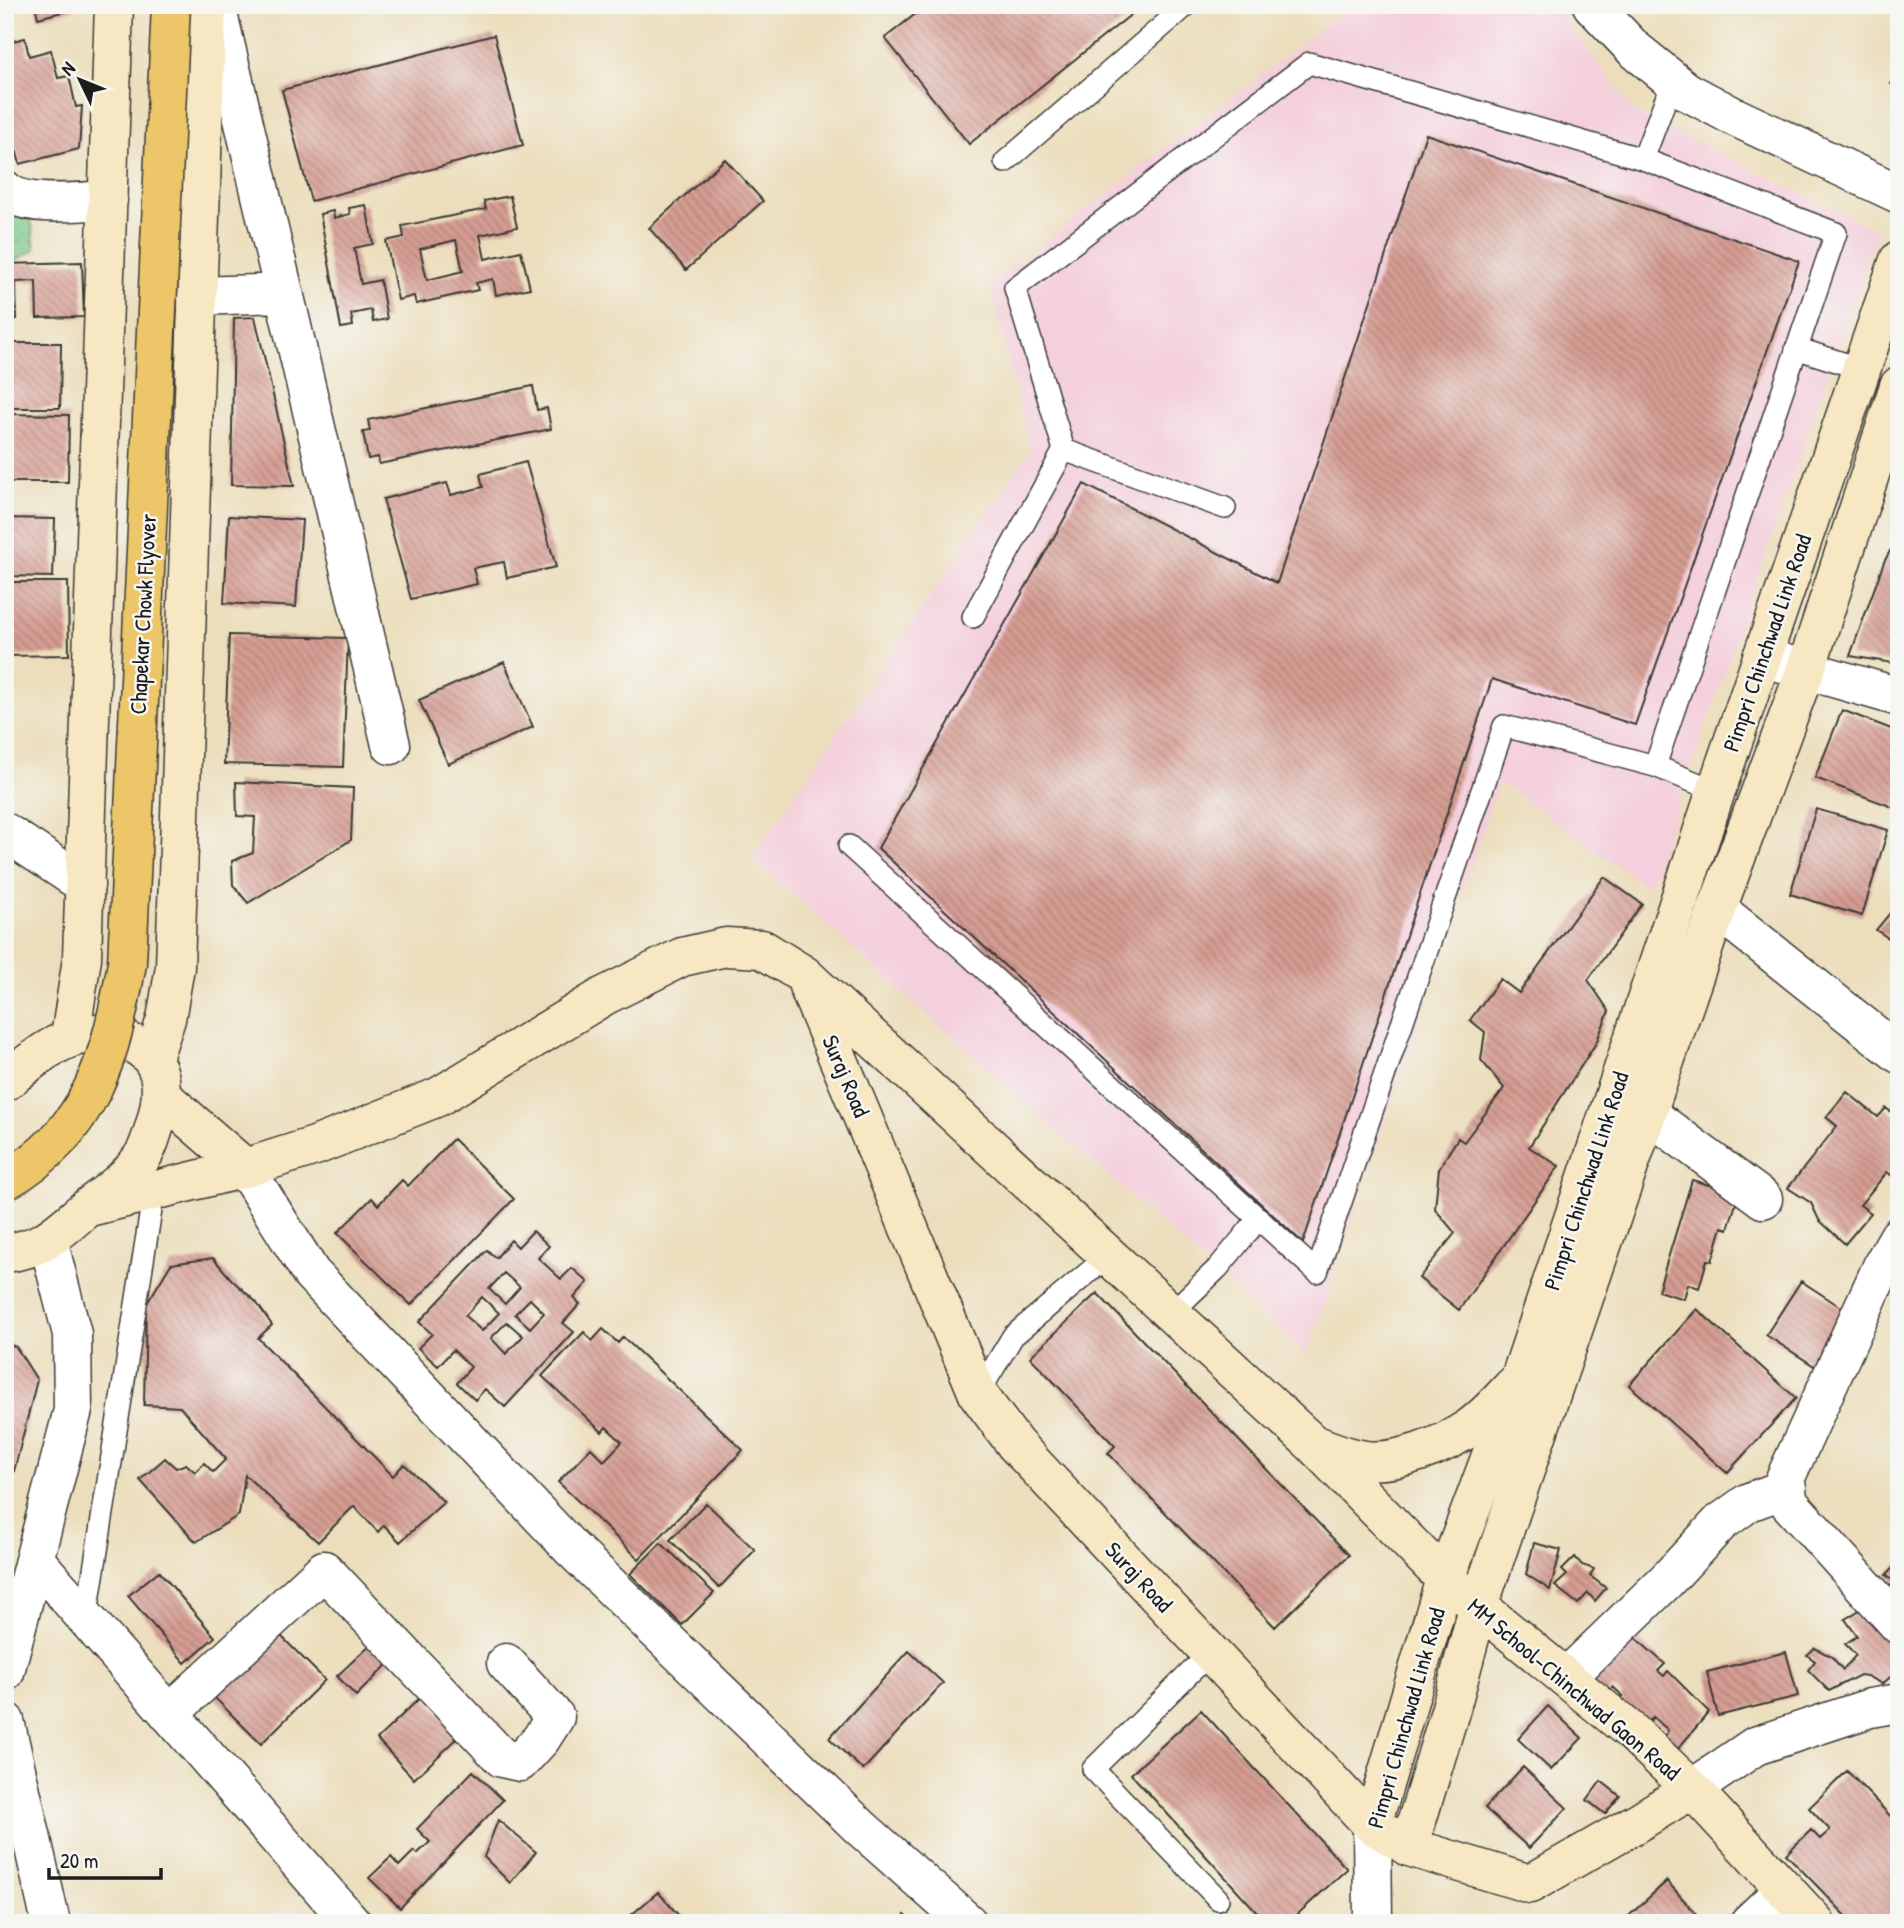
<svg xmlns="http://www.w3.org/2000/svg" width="1904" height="1928" font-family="'Patrick Hand',sans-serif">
<defs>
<pattern id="green-dots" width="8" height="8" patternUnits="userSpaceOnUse" patternTransform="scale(1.75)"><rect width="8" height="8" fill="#7dc988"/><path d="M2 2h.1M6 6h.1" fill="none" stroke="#6bac75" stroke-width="1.8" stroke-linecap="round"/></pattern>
<pattern id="building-back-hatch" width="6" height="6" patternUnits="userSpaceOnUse" patternTransform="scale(1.75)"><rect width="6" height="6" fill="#d69d93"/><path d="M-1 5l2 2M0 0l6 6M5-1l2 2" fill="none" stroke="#ad7f77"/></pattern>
</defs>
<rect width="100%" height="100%" fill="#f6f6f2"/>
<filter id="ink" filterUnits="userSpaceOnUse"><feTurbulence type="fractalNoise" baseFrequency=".0143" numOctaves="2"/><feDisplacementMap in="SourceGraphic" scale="14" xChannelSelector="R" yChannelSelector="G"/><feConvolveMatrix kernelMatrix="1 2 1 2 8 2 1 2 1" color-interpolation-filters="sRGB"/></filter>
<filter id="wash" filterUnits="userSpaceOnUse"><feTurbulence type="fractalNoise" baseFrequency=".00686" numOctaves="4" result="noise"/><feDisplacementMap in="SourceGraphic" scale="28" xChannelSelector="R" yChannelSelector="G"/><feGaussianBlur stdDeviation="1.57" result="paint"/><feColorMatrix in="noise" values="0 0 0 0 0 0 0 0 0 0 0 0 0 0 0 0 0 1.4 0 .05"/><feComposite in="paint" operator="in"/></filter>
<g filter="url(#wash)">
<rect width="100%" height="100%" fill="#ecdebc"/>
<path fill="#f4cfdc" d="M1351 5H1554L1633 111 1878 231 1649 888 1499 782 1307 1354 752 858 1030 450 990 284Z"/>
<path fill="url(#green-dots)" stroke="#4c7252" stroke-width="2" d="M26 181 35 249 5 267V188Z"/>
<g id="blocks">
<path fill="url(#building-back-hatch)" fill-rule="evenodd" d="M5 5H26V6L5 12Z
M35 5H73L74 9 38 18Z
M927 5H1143L969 144 885 38Z
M1880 5H1899V19Z
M494 35 523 145 311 201 282 90Z
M25 38 29 56 51 50 58 78 69 76 76 107 82 106 79 149 20 164 5 110V43Z
M1899 66V87L1891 84Z
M1426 134 1799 261 1635 725 1492 679 1303 1243 878 848 1084 484 1277 583Z
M725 159 763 201 686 270 649 228Z
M510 196 517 227 480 235 485 259 521 251 530 288 496 295 493 279 476 283 478 290 416 304 414 296 398 300 386 241 404 237 402 226 486 209 484 201ZM456 240 463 271 427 280 420 249Z
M366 205 373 244 354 248 361 284 380 280 387 319 373 322 371 310 351 314 353 326 341 328 320 214 333 211 334 218 350 214 349 208Z
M82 262 84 317 37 318 36 281 16 282 17 319H5V264Z
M255 317 294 486 231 485 234 318Z
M5 343H61L60 408H5Z
M533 386 537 410 547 408 551 429 379 464 378 457 368 459 363 432 370 431 368 420Z
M5 414 69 415 68 482H5Z
M526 462 556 567 507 578 504 562 473 568 477 584 411 599 383 499 447 483 451 495 483 487 480 474Z
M229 516 302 520 296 607 224 603Z
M5 518 55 519 53 577 5 576Z
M1899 535V596L1891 626 1899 629V664L1850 656 1884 562Z
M5 582H68L69 655 5 656Z
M229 635 348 638 343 767 224 764Z
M504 662 533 727 448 764 419 700Z
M1842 710 1899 732V798L1895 808 1815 778Z
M236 782 353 788 351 840 248 903 233 885 232 861 253 853 255 817 237 816Z
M1816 809 1888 830 1862 916 1790 894Z
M1604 877 1642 904 1588 980 1609 1011 1596 1043 1529 1147 1559 1166 1459 1310 1419 1278 1455 1233 1435 1209 1439 1168 1458 1138 1464 1142 1504 1088 1481 1060 1485 1032 1470 1020 1500 979 1519 993Z
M1899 902V945L1876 930Z
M1847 1092 1878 1117 1886 1108 1899 1118V1173L1895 1178 1887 1172 1860 1205 1871 1213 1845 1244 1819 1220 1811 1203 1788 1188 1837 1126 1826 1117Z
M453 1139 514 1199 411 1305 337 1233 372 1198 378 1205 402 1180 408 1186Z
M1692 1180 1739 1194 1728 1229 1722 1227 1712 1261 1707 1260 1699 1288 1688 1284 1684 1299 1658 1291Z
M533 1231 549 1246 538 1258 561 1279 572 1268 588 1282 574 1298 580 1304 563 1323 574 1332 505 1407 485 1389 475 1400 457 1383 471 1367 453 1350 438 1366 418 1348 432 1334 419 1322 487 1250 496 1258 511 1240 518 1247ZM504 1273 520 1287 505 1304 489 1289ZM482 1297 499 1313 482 1331 465 1316ZM530 1299 544 1313 530 1328 515 1314ZM507 1322 523 1336 506 1354 491 1338Z
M213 1258 232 1280 256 1302 272 1325 258 1338 393 1476 404 1464 444 1502 400 1542 384 1525 378 1532 354 1506 318 1542 245 1475 239 1515 196 1542 140 1480 165 1458 176 1468 186 1464 195 1472 204 1463 213 1472 226 1459 180 1407 144 1405 146 1305 171 1264Z
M1801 1281 1856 1317 1822 1371 1766 1335Z
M1097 1293 1349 1555 1275 1627 1108 1453 1115 1446 1030 1357Z
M1697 1309 1796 1398 1727 1473 1629 1385Z
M603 1329 618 1343 623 1337 743 1450 639 1559 558 1482 591 1448 604 1461 622 1442 606 1427 602 1432 542 1376 584 1332 592 1341Z
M5 1343 16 1347 37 1380 6 1503Z
M706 1503 755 1550 719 1588 670 1540Z
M661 1543 714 1593 682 1625 630 1574Z
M1534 1543 1561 1550 1550 1590 1526 1574Z
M1575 1557 1582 1565 1594 1569 1590 1576 1606 1588 1595 1601 1588 1593 1578 1604 1555 1586 1567 1575 1562 1570Z
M1899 1562V1586L1886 1575Z
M159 1571 215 1637 185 1663 128 1596Z
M1863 1608 1899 1641V1670L1882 1684 1867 1676 1860 1675 1829 1691 1808 1670 1815 1661 1807 1655 1815 1648 1832 1657 1843 1670 1856 1655 1845 1644 1857 1636 1845 1619Z
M1621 1625 1665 1664 1658 1671 1664 1676 1668 1671 1709 1712 1676 1751 1664 1740 1668 1730 1653 1717 1645 1726 1618 1702 1623 1696 1613 1687 1604 1697 1578 1674Z
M274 1629 325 1680 261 1744 211 1694Z
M375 1640 393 1659 356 1696 337 1676Z
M909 1651 943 1683 863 1770 829 1738Z
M1786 1652 1798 1696 1718 1716 1707 1672Z
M423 1695 461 1735 414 1779 377 1739Z
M1548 1706 1582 1738 1551 1770 1518 1739Z
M1201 1710 1347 1869 1288 1923H1267L1131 1774Z
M1523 1767 1567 1808 1529 1848 1485 1808Z
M473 1771 503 1800 400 1908 369 1878 391 1857 399 1866 414 1851 417 1854 430 1842 417 1829Z
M1847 1771 1899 1825V1923H1853L1786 1854 1811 1830 1820 1839 1830 1830 1809 1808Z
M1601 1781 1620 1796 1605 1814 1587 1800Z
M498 1820 536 1852 510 1883 484 1857Z
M1667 1881 1704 1923H1621Z
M658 1892 681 1918 676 1923H622Z
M905 1915 914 1923H898Z"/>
</g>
</g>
<g filter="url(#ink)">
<use href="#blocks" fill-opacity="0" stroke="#3b3934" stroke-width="2"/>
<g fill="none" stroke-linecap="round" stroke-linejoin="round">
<defs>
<path id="service" d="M1643 159 1673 80
M1005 162 1187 5
M1796 348 1861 369
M1064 450 1225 508
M973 617 1064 450 1015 288 1309 63 1643 159 1836 233 1655 766 1716 791
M849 846 1317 1272 1504 726 1655 766
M1171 1313 1218 1268 1259 1218
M978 1394 1013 1336 1108 1256
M86 1620 154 1191
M1210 1653 1093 1769 1218 1899"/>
<path id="minor" d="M216 5 391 745
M1592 5 1634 49 1686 91 1733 116 1899 194
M5 190C25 209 82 201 108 200
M197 296 283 293
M1762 657 1899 697
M5 832 85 885
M1717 909 1899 1054
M1647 1113 1763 1199
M245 1168 311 1273 571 1548 860 1827 968 1923
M1899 1236 1884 1262 1785 1479 1789 1503 1899 1625
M35 1560 352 1923
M5 1672 73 1410 72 1334 48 1240
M1566 1678 1666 1581 1720 1523 1749 1502 1787 1488
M169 1714 324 1570 502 1758 520 1762 541 1739 555 1717 506 1663
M5 1721 51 1923
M1692 1789 1755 1746 1870 1708 1899 1703
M1372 1825 1373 1922
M1749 1923 1785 1889"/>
<path id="secondary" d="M808 986 978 1394 1015 1444 1372 1825 1409 1847 1530 1884 1640 1821 1692 1789
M70 1038 82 958 114 5
M153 1058 166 1019 175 967 207 5
M5 1082C30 1062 55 1039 87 1034 99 1032 112 1036 124 1040 166 1055 166 1090 154 1128 151 1137 148 1149 142 1157 128 1179 103 1195 83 1211 56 1234 42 1249 5 1253
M162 1096 245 1168
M89 1207 245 1168 315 1146 438 1097 604 996 682 957 726 947 762 949 804 975 1313 1444 1445 1579 1632 1732 1692 1789 1816 1923
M1319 1446C1334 1452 1349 1458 1366 1460 1397 1464 1444 1445 1469 1428 1486 1416 1499 1401 1513 1386
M1372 1825 1445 1579 1520 1378 1716 791 1899 260
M1409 1847 1451 1708 1478 1608 1717 909 1806 669 1899 386"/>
</defs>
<use href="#service" stroke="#3b3934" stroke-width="24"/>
<use href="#minor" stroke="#3b3934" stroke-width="41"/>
<use href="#secondary" stroke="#3b3934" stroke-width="41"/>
<use href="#service" stroke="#fff" stroke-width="21"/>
<use href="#minor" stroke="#fff" stroke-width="38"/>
<use href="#secondary" stroke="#f7e8c3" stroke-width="38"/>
<defs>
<path id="primary-bridge" d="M5 1181C93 1131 111 1055 127 963L171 5"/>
</defs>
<use href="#primary-bridge" stroke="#3b3934" stroke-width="41" stroke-linecap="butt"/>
<use href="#primary-bridge" stroke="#ecc669" stroke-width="38"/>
</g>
</g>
<g text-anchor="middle" stroke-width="5" stroke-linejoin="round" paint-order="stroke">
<g font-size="23" fill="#1c1c1c" stroke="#f6f6f2">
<text transform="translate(143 614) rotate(-87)" y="8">Chapekar Chowk Flyover</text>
<text transform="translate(1767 643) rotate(-71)" y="8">Pimpri Chinchwad Link Road</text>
<text transform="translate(846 1076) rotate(67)" y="8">Suraj Road</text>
<text transform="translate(1586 1181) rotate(-72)" y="8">Pimpri Chinchwad Link Road</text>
<text transform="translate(1139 1577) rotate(47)" y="8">Suraj Road</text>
<text transform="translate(1574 1689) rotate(40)" y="8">MM School-Chinchwad Gaon Road</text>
<text transform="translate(1406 1718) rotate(-74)" y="8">Pimpri Chinchwad Link Road</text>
</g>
</g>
<rect width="1904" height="1928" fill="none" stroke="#f6f6f2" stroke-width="28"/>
<g transform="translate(80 80) rotate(313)" stroke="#f6f6f2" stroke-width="5" paint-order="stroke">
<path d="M0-5L12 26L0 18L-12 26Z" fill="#1c1c1c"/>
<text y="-10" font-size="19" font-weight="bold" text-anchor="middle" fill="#1c1c1c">N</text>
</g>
<path d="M49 1868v10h112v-10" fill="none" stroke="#1c1c1c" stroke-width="3.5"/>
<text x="60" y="1868" font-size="21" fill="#1c1c1c" stroke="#f6f6f2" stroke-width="5" paint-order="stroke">20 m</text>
</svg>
